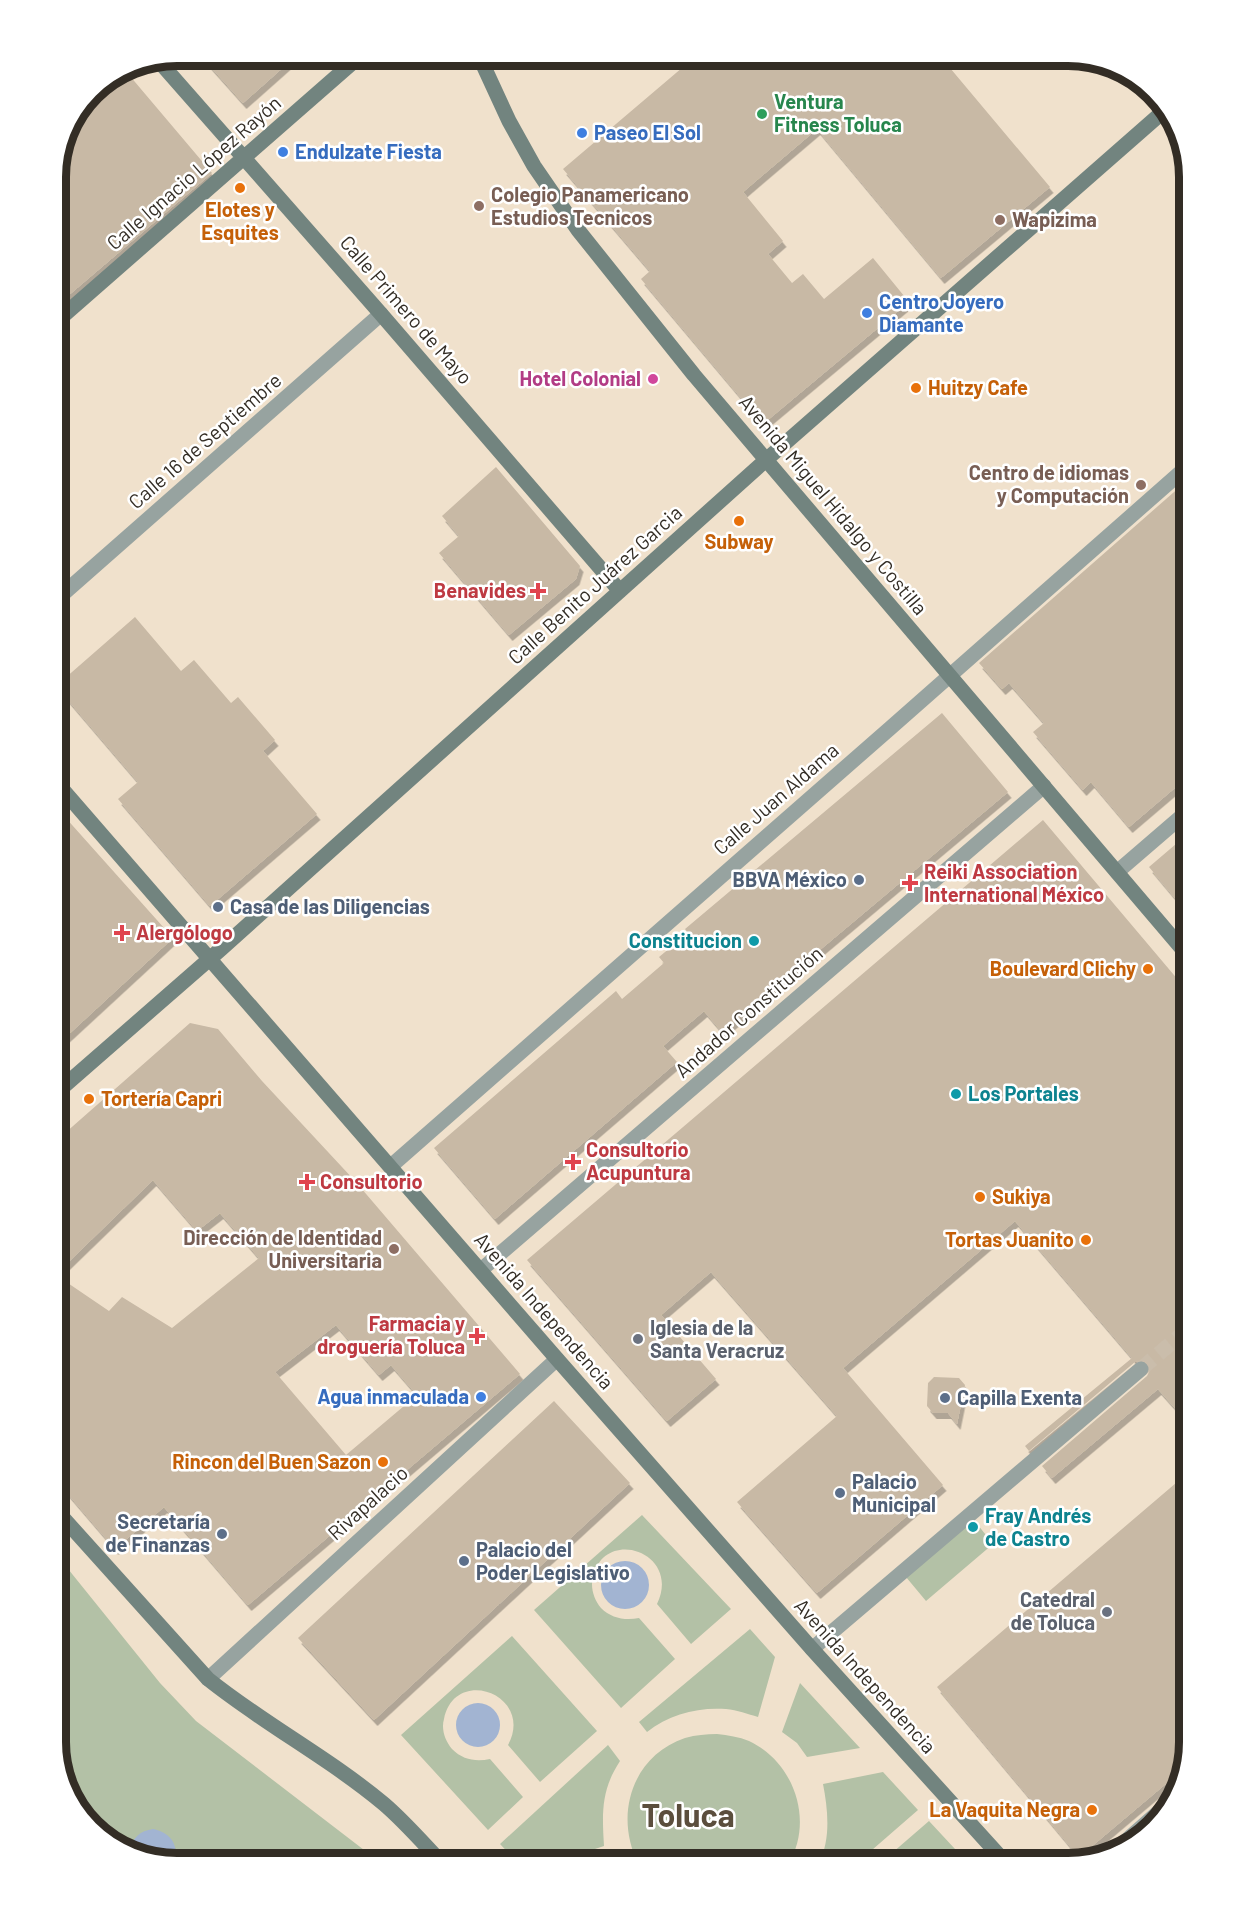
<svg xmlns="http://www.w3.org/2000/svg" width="1245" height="1919" font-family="Barlow,sans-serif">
<defs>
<filter id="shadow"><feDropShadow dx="3.5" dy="6" stdDeviation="0" flood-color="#0004"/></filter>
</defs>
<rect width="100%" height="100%" fill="#f0e1cc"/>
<path fill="#b3c1a6" d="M642 1515 731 1609 691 1644 657 1604C682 1552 604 1526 593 1577 590 1587 594 1600 601 1608 611 1618 625 1621 639 1618L675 1659 621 1708 534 1610Z
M974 1520 993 1544 926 1601 906 1577Z
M56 1554 160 1683 196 1721 381 1863H170L110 1843 68 1796 56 1742Z
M750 1629 775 1657 758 1717C748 1714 737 1710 726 1709 698 1707 669 1714 647 1732L639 1722Z
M512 1636 597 1731 540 1782 508 1745C535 1695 455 1665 444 1719 441 1729 445 1741 452 1749 463 1760 476 1762 490 1759L523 1797 488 1830 401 1735Z
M800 1683 860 1748 807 1757 797 1743 782 1732Z
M717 1734C728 1735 739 1737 749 1741 794 1762 814 1820 789 1863H638C614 1815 632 1756 685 1738 696 1735 706 1734 717 1734Z
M608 1745 620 1761C601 1790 602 1813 604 1846L553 1863H518L500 1844Z
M883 1772 918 1810 857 1863H819C831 1839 828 1810 823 1784Z
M929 1821 968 1863H901L892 1853Z"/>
<path fill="#a2b4d2" d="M601 1585a24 24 0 1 1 48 0a24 24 0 1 1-48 0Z
M456 1725a22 22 0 1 1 44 0a22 22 0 1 1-44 0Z
M153 1829C170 1832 181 1846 173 1863L130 1850C133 1837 140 1831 153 1829Z"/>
<path fill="#c8b9a5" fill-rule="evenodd" filter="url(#shadow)" d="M201 56H296L243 103Z
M696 56H940L1050 187 941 278 817 129 743 192 783 241 768 254 792 283 803 274 824 299 873 258 909 302 763 424 641 279 650 271 563 169Z
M124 69 212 173 56 306V170L65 130 91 91Z
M496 467 580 566 576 579 509 635 439 553 459 536 442 516Z
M1190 478V775L1129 827 1091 782 1083 790 1033 732 1044 723 1009 683 1002 689 979 663Z
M135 617 181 671 194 660 231 703 238 697 275 740 263 751 317 814 210 906 118 799 138 782 56 686Z
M942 713 1008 792 722 1032 704 1011 663 1046 677 1062 495 1219 434 1148 616 991 622 999 664 963 659 957 688 933 685 929Z
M56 807 173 938 56 1046Z
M1043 820 1190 994V1425L1158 1389 1052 1478 1042 1466 1147 1376 1151 1368 1145 1360 1135 1362 1029 1451 1025 1446 1132 1358 1015 1221 843 1368 943 1485 817 1593 737 1502 837 1416 711 1272 661 1315 716 1379 667 1421 527 1260Z
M1190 832V916L1149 867Z
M190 1023 218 1029 262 1081 355 1181 520 1374 248 1605 164 1507 115 1549 56 1480V1275L109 1311 122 1297 172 1328 259 1258 220 1213 197 1231 153 1180 56 1274V1141ZM336 1325 379 1375 391 1365 417 1395 346 1455 275 1372Z
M934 1377 959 1378 965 1385 957 1424 948 1413H933L927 1406 928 1383Z
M554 1401 630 1483 374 1720 298 1638Z
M1190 1471V1742L1181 1771 1079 1857 937 1687Z"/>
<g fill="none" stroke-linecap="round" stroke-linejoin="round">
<path stroke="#cabdab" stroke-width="15" stroke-dasharray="15 8" stroke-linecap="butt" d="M1141 1369 1189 1328"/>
<path stroke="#97a3a0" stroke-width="15" d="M481 1270 1044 786
M812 1649 1141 1369"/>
<path stroke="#97a3a0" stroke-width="15" d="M56 600 381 314
M1117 872 1189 810
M391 1166C657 931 924 700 1189 465
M208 1679 557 1359
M1112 1853 1172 1800"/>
<path stroke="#72847f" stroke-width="15" d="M479 56 509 121 534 166 578 230 694 375 1189 957
M157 59 381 314 620 591
M56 322 360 56
M56 782 557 1359 812 1649 1006 1863
M56 1093 221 949 767 459 1165 110
M56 1510 208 1679C264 1724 329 1758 384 1804 405 1822 423 1843 442 1863"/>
</g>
<circle fill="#2e9e5b" stroke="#fff" stroke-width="2" cx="762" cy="114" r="6"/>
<g fill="#3f7fe0" stroke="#fff" stroke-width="2">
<circle cx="582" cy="133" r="6"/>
<circle cx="283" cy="152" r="6"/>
<circle cx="867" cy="313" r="6"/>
<circle cx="481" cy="1397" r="6"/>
</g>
<g fill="#e8710a" stroke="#fff" stroke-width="2">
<circle cx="240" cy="188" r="6"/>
<circle cx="916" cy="388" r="6"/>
<circle cx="739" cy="521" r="6"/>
<circle cx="1148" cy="969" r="6"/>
<circle cx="89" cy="1099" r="6"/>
<circle cx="980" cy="1197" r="6"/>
<circle cx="1086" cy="1240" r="6"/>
<circle cx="383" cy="1462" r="6"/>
<circle cx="1092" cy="1810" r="6"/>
</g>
<g fill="#8d6e63" stroke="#fff" stroke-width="2">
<circle cx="479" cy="206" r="6"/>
<circle cx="1000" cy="220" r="6"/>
<circle cx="1141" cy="485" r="6"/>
<circle cx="394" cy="1249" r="6"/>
</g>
<circle fill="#d1479c" stroke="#fff" stroke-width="2" cx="653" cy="379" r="6"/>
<g fill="#e0444e" stroke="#fff" stroke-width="2">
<path d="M535 582h6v6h6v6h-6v6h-6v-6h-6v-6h6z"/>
<path d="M907 874h6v6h6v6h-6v6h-6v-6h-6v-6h6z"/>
<path d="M119 924h6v6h6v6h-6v6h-6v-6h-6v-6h6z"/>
<path d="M570 1153h6v6h6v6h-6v6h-6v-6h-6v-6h6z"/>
<path d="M304 1173h6v6h6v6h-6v6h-6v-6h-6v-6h6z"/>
<path d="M474 1327h6v6h6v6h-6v6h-6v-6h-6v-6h6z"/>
</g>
<g fill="#5c6f8a" stroke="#fff" stroke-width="2">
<circle cx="859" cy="880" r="6"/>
<circle cx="218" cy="907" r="6"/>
<circle cx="945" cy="1398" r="6"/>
<circle cx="840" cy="1493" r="6"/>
<circle cx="222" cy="1534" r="6"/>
<circle cx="464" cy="1561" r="6"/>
</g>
<g fill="#0f9aa8" stroke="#fff" stroke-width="2">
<circle cx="754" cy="941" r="6"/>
<circle cx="956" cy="1094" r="6"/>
<circle cx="973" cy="1527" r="6"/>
</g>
<g fill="#6b7280" stroke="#fff" stroke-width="2">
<circle cx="638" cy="1339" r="6"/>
<circle cx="1107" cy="1612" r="6"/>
</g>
<g text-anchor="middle" stroke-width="5" stroke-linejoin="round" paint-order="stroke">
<g font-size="20" font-weight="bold" fill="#27864d" stroke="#fff" text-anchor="start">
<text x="774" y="109">Ventura<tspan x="774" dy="23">Fitness Toluca</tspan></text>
</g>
<g font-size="20" font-weight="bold" fill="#366cbe" stroke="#fff" text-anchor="start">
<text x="594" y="140">Paseo El Sol</text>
<text x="295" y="159">Endulzate Fiesta</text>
<text x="879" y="309">Centro Joyero<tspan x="879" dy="23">Diamante</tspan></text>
<text x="469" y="1404" text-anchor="end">Agua inmaculada</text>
</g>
<g font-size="20" fill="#332d25" stroke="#fff">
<text transform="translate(194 173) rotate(-41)" y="7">Calle Ignacio López Rayón</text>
<text transform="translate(406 310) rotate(49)" y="7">Calle Primero de Mayo</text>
<text transform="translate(205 441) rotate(-41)" y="7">Calle 16 de Septiembre</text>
<text transform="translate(833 505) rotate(50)" y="7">Avenida Miguel Hidalgo y Costilla</text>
<text transform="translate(595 585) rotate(-42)" y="7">Calle Benito Juárez Garcia</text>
<text transform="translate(776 799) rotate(-41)" y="7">Calle Juan Aldama</text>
<text transform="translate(749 1012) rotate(-41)" y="7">Andador Constitución</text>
<text transform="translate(544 1311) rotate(49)" y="7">Avenida Independencia</text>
<text transform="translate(368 1503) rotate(-42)" y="7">Rivapalacio</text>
<text transform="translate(865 1676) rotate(48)" y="7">Avenida Independencia</text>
</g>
<g font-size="20" font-weight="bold" fill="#785e54" stroke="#fff" text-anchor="start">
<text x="491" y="202">Colegio Panamericano<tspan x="491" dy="23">Estudios Tecnicos</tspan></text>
<text x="1012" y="227">Wapizima</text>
<text x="1129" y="480" text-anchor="end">Centro de idiomas<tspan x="1129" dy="23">y Computación</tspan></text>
<text x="382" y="1245" text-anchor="end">Dirección de Identidad<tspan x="382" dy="23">Universitaria</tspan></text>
</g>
<g font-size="20" font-weight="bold" fill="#c56008" stroke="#fff" text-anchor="end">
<text x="240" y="217" text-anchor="middle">Elotes y<tspan x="240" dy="23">Esquites</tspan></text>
<text x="928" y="395" text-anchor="start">Huitzy Cafe</text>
<text x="739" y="549" text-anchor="middle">Subway</text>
<text x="1136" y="976">Boulevard Clichy</text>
<text x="101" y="1106" text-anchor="start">Tortería Capri</text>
<text x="992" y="1204" text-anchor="start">Sukiya</text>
<text x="1074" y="1247">Tortas Juanito</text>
<text x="371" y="1469">Rincon del Buen Sazon</text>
<text x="1080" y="1817">La Vaquita Negra</text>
</g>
<g font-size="20" font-weight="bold" fill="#b23c85" stroke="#fff" text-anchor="end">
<text x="641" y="386">Hotel Colonial</text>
</g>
<g font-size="20" font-weight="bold" fill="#be3a42" stroke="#fff" text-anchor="start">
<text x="526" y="598" text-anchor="end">Benavides</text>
<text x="924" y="879">Reiki Association<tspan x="924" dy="23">International México</tspan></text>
<text x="136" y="940">Alergólogo</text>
<text x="586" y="1157">Consultorio<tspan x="586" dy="23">Acupuntura</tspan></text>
<text x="320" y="1189">Consultorio</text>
<text x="465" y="1331" text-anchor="end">Farmacia y<tspan x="465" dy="23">droguería Toluca</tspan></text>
</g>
<g font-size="20" font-weight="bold" fill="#4e5e75" stroke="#fff" text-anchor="start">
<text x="847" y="887" text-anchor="end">BBVA México</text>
<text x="230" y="914">Casa de las Diligencias</text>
<text x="957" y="1405">Capilla Exenta</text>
<text x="852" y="1489">Palacio<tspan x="852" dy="23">Municipal</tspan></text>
<text x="210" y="1529" text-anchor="end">Secretaría<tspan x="210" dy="23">de Finanzas</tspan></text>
<text x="476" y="1557">Palacio del<tspan x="476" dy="23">Poder Legislativo</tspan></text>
</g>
<g font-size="20" font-weight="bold" fill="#0d838f" stroke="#fff" text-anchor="start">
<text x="742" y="948" text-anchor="end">Constitucion</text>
<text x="968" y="1101">Los Portales</text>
<text x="985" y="1523">Fray Andrés<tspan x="985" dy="23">de Castro</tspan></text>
</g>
<g font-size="20" font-weight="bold" fill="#5b616d" stroke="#fff" text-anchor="start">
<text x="650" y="1335">Iglesia de la<tspan x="650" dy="23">Santa Veracruz</tspan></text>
<text x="1095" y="1607" text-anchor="end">Catedral<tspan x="1095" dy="23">de Toluca</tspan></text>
</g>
<g font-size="32" font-weight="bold" fill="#5b4e3d" stroke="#fff">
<text x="688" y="1827">Toluca</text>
</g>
</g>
<path d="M0 0H1245V1919H0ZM177 66H1068A111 111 0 0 1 1179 177V1742A111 111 0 0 1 1068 1853H177A111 111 0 0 1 66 1742V177A111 111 0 0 1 177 66Z" fill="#fff" fill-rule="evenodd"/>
<path fill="none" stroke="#332d25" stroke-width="8" d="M177 66H1068A111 111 0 0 1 1179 177V1742A111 111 0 0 1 1068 1853H177A111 111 0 0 1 66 1742V177A111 111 0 0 1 177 66Z"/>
</svg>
